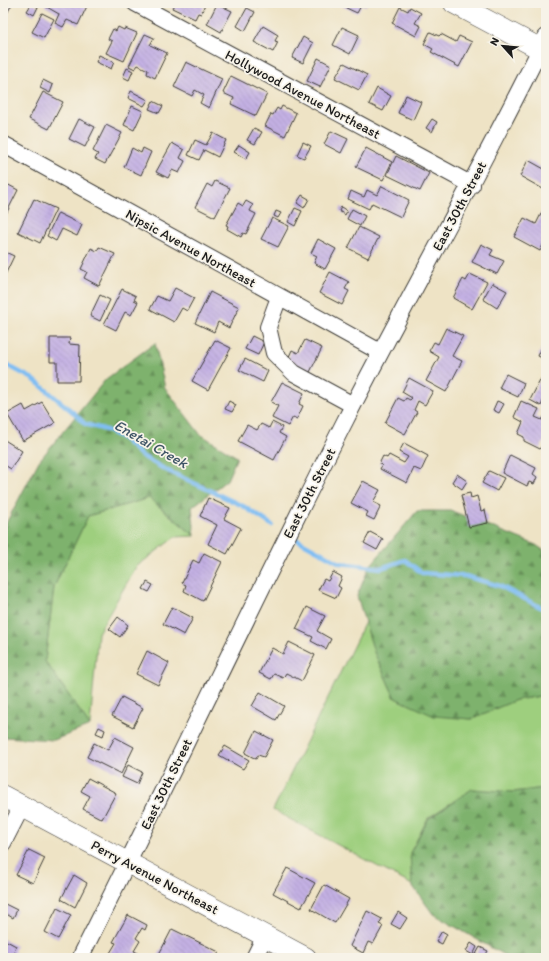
<svg xmlns="http://www.w3.org/2000/svg" width="549" height="961" font-family="Itim,sans-serif">
<defs>
<pattern id="forest-firs" width="22" height="20" patternUnits="userSpaceOnUse"><rect width="22" height="20" fill="#7eb26d"/><path d="M5 1l3.5 6h-7zM16 11l3.5 6h-7z" fill="#669059"/></pattern>
<pattern id="building-back-hatch" width="6" height="6" patternUnits="userSpaceOnUse"><rect width="6" height="6" fill="#c3b0e3"/><path d="M-1 5l2 2M0 0l6 6M5-1l2 2" fill="none" stroke="#a797c2"/></pattern>
</defs>
<rect width="100%" height="100%" fill="#f7f3e8"/>
<filter id="ink" filterUnits="userSpaceOnUse"><feTurbulence type="fractalNoise" baseFrequency=".025" numOctaves="2"/><feDisplacementMap in="SourceGraphic" scale="8" xChannelSelector="R" yChannelSelector="G"/><feConvolveMatrix kernelMatrix="1 2 1 2 8 2 1 2 1" color-interpolation-filters="sRGB"/></filter>
<filter id="wash" filterUnits="userSpaceOnUse"><feTurbulence type="fractalNoise" baseFrequency=".012" numOctaves="4" result="noise"/><feDisplacementMap in="SourceGraphic" scale="16" xChannelSelector="R" yChannelSelector="G"/><feGaussianBlur stdDeviation="0.9" result="paint"/><feColorMatrix in="noise" values="0 0 0 0 0 0 0 0 0 0 0 0 0 0 0 0 0 1.4 0 .05"/><feComposite in="paint" operator="in"/></filter>
<g filter="url(#wash)">
<rect width="100%" height="100%" fill="#eee3c5"/>
<path fill="#9ecf7e" stroke="#5d764d" d="M149 498 195 536 175 537 136 567 98 633 90 726 45 661 54 587 88 516Z
M365 622 374 652 395 698 434 715 471 719 516 700 546 695V785L545 788 513 792 472 789 428 818 410 853 412 885 273 810Z"/>
<path fill="url(#forest-firs)" stroke="#4d6744" d="M155 343 165 388 200 434 237 457 227 480 192 507 195 536 149 498 88 516 54 587 45 661 90 726 54 740 3 737V529L39 461 106 379Z
M417 511H452L536 545 546 552V695L516 700 471 719 434 716 395 698 374 652 357 596 369 567Z
M546 785V958H509L433 914 412 885 410 853 428 819 472 789 513 792 544 788Z"/>
<g fill="none" stroke-linecap="round" stroke-linejoin="round">
<path stroke="#80bef3" stroke-width="4.5" d="M3 363 33 379 74 413 85 424 106 430 122 438 142 456 166 470 243 506 272 525
M296 539 340 563 381 568 405 560 422 573 465 576 500 586 546 610"/>
</g>
<g id="blocks">
<path fill="url(#building-back-hatch)" d="M3 3 12 4 3 21Z
M32 3 38 7 34 15 27 11Z
M46 3H85L88 4 78 25 67 20 63 27 55 23 59 14 45 6Z
M175 3H203L205 4 201 14 198 13 195 19 172 8Z
M250 3H260L258 7Z
M343 3H368L366 6 362 4 357 13 342 6Z
M217 4 232 11 221 32 207 24Z
M400 7 408 11 410 7 421 13 415 23 421 26 416 36 392 23Z
M247 8 255 12 245 31 237 26Z
M42 13 54 19 44 38 32 32Z
M263 26 278 35 275 41 278 42 273 52 254 42Z
M118 27 124 30 125 28 137 33 124 61 106 53 112 41 108 39 113 29 116 31Z
M342 27 359 35 350 54 333 45Z
M430 32 439 36 441 34 456 42 459 36 472 42 459 67 431 52 433 49 424 44Z
M145 34 154 38 150 45 167 53 155 78 147 74 148 70 138 65 135 69 129 66Z
M303 37 313 43 303 63 292 58Z
M99 55 114 62 111 69 96 62Z
M318 58 331 65 320 87 307 81Z
M186 62 222 79 209 108 200 103 204 95 195 90 192 96 174 87Z
M344 63 367 75 359 90 335 78Z
M127 68 133 71 129 80 123 77Z
M231 76 267 94 256 116 231 104 234 98 223 93Z
M43 80 53 85 50 93 40 88Z
M377 88 391 96 383 111 369 104Z
M131 91 148 100 144 106 128 98Z
M43 92 63 102 49 129 29 119Z
M406 95 421 102 413 120 398 113Z
M153 101 163 106 159 113 149 109Z
M132 106 143 111 134 130 124 125Z
M282 106 296 113 285 136 265 126 271 114 273 115 277 108 280 110Z
M79 119 95 127 85 147 69 139Z
M432 119 437 122 432 132 426 128Z
M106 125 122 133 105 164 95 159 98 154 93 151Z
M254 128 262 132 255 144 247 140Z
M331 131 348 139 341 153 324 144Z
M213 133 226 140 218 157 204 150 199 160 188 155 195 140 206 145Z
M303 142 311 146 304 158 297 155Z
M172 143 184 150 180 158 185 161 179 173 172 170 168 178 156 172Z
M239 145 250 152 246 159 234 152Z
M132 148 141 153 143 148 151 152 141 175 124 167Z
M366 148 392 162 383 180 356 167Z
M396 156 429 173 420 191 387 175Z
M528 160 546 170V183L543 189 520 176Z
M215 181 230 188 215 217 195 207 207 184 212 187Z
M3 182 18 190 3 220Z
M382 186 409 200 401 217 372 203 369 209 348 199 351 191 364 197 367 190 377 195Z
M302 195 309 199 304 208 297 203Z
M34 199 56 209 40 243 18 232Z
M246 201 253 205 250 211 256 214 246 234 243 233 241 237 227 229 228 226 226 225 238 203 243 206Z
M341 207 347 211 345 215 339 211Z
M295 208 302 211 295 226 288 222Z
M352 209 365 216 360 226 347 219Z
M543 210 546 212V239L540 251 514 237 524 218 536 224Z
M276 211 281 213 278 218 274 216Z
M58 213 82 225 77 236 62 229 56 241 47 236Z
M272 218 289 226 278 247 261 239Z
M359 227 379 237 368 258 348 248Z
M318 239 336 249 325 269 314 263 317 256 311 253Z
M481 244 493 250 490 255 504 261 497 274 472 262Z
M99 247 115 254 99 286 84 278 87 272 81 269 91 248 97 251Z
M3 251 14 256 5 275 3 274Z
M330 272 349 282 345 289 349 291 342 305 319 293Z
M470 274 487 282 472 309 453 298 463 279 466 281Z
M492 283 507 291 497 308 483 299Z
M175 288 194 298 187 311 182 308 174 322 150 309 157 296 168 301Z
M122 289 136 296 134 300 138 302 131 315 125 312 116 330 104 324Z
M210 292 239 307 229 328 218 322 214 332 195 323Z
M100 295 110 300 100 321 90 316Z
M446 328 463 336 452 356 462 361 446 392 426 381 439 357 429 351 434 342 438 344Z
M252 336 264 342 258 355 245 349Z
M50 338H70L69 344 80 345 79 381H57V362H50Z
M215 340 231 348 208 390 192 381Z
M305 340 322 348 308 376 287 361 292 350 298 353Z
M544 343 546 344V360L538 356Z
M245 359 268 371 263 382 239 370Z
M545 371 546 403 543 401 541 406 530 400Z
M506 374 524 383 518 397 499 388Z
M409 378 433 391 425 405 418 401 414 410 417 412 405 434 385 423 398 398 404 401 406 398 410 400 412 398 402 392Z
M282 382 304 393 299 404 303 406 297 419 293 417 288 426 272 418 278 406 271 402Z
M229 401 236 405 232 412 225 409Z
M497 401 504 404 499 413 493 410Z
M521 401 539 409 535 417 542 420 546 414V437L540 449 524 441V437L518 434 523 422 514 417Z
M42 402 55 423 23 441 7 414 23 405 26 411Z
M272 422 282 427 279 433 286 437 274 460 238 441 247 425 257 430 261 424 269 428Z
M3 439 22 451 11 469 3 464Z
M404 443 428 456 421 471 414 468 407 483 380 469 382 465 379 464 383 456 387 458 389 455 404 463 408 457 399 452Z
M510 455 536 468 533 474 537 477 534 484 529 482 527 486 502 473Z
M489 471 504 478 497 491 482 483Z
M457 474 467 481 462 489 452 482Z
M363 481 380 490 373 502 381 506 374 520 366 516 368 512 351 503Z
M470 493 471 498 477 496 481 511 485 510 488 523 469 527 461 495Z
M208 498 230 508 224 519 241 528 227 554 208 544 217 525 200 516Z
M370 532 383 539 377 550 364 543Z
M204 553 222 562 203 601 184 591 186 585 182 583 193 560 199 563Z
M333 572 342 577 338 586 341 588 336 598 318 590 324 579 328 581Z
M147 582 153 585 149 592 143 589Z
M172 607 193 618 184 635 163 624Z
M307 607 325 616 317 631 331 639 326 649 311 641 313 637 296 629Z
M118 617 128 625 120 637 109 629Z
M289 642 315 655 302 681 286 673 283 678 274 674 271 679 259 673 272 648 283 654Z
M147 651 169 663 158 685 136 674Z
M260 692 284 706 276 720 252 706Z
M122 697 143 708 133 727 112 716Z
M99 727 105 730 103 736 96 733Z
M256 731 273 740 264 757 258 755 256 759 245 753Z
M115 737 134 747 121 774 87 757 94 743 108 750Z
M225 746 249 760 243 769 219 755Z
M128 765 142 772 137 784 122 777Z
M88 778 116 793 102 819 83 809 90 796 81 791Z
M29 850 45 858 33 883 16 875Z
M287 868 315 883 301 908 273 893Z
M74 875 87 883 75 907 61 899Z
M324 885 349 899 335 923 311 909Z
M3 903 17 910 13 918 3 912Z
M57 908 71 915 58 939 45 932Z
M367 911 382 919 379 924 383 926 373 944 368 942 363 953 350 946Z
M398 912 407 918 400 929 391 924Z
M128 915 147 925 145 930 142 928 136 938 140 941 134 951 140 954 138 958H107L116 943 113 942Z
M172 929 219 952 216 958H157Z
M442 931 447 934 442 944 436 941Z
M3 939 16 946 14 951 16 953 14 958H3Z
M471 943 477 947 473 955 466 951Z
M480 947 488 951 484 958 475 956Z"/>
</g>
</g>
<g filter="url(#ink)">
<use href="#blocks" fill-opacity="0" stroke="#3c3a35" stroke-width="1"/>
<g fill="none" stroke-linecap="round" stroke-linejoin="round">
<defs>
<path id="minor" d="M135 3 472 185
M3 144 380 352
M279 297 268 327 274 353 294 373 353 405
M3 843 22 806
M83 958 82 954C171 777 255 598 345 421 410 293 483 167 546 37
M254 958 265 936"/>
<path id="major" d="M454 3 546 52
M3 796 306 958"/>
</defs>
<use href="#minor" stroke="#3c3a35" stroke-width="18"/>
<use href="#major" stroke="#3c3a35" stroke-width="22"/>
<use href="#minor" stroke="#fff" stroke-width="16"/>
<use href="#major" stroke="#fff" stroke-width="21"/>
</g>
</g>
<g text-anchor="middle" stroke-width="3.5" stroke-linejoin="round" paint-order="stroke">
<g font-size="14" fill="#1c1c1c" stroke="#f7f3e8">
<text transform="translate(303 94) rotate(28)" y="5">Hollywood Avenue Northeast</text>
<text transform="translate(459 206) rotate(-62)" y="5">East 30th Street</text>
<text transform="translate(191 248) rotate(29)" y="5">Nipsic Avenue Northeast</text>
<text transform="translate(309 493) rotate(-63)" y="5">East 30th Street</text>
<text transform="translate(166 784) rotate(-64)" y="5">East 30th Street</text>
<text transform="translate(155 877) rotate(28)" y="5">Perry Avenue Northeast</text>
</g>
<g font-size="15" font-style="italic" fill="#3f5567" stroke="#f7f3e8">
<text transform="translate(151 444) rotate(30)" y="5">Enetai Creek</text>
</g>
</g>
<rect width="549" height="961" fill="none" stroke="#f7f3e8" stroke-width="16"/>
<g transform="translate(503 46) rotate(297)" stroke="#f7f3e8" stroke-width="3" paint-order="stroke">
<path d="M0-3L7 15L0 10L-7 15Z" fill="#1c1c1c"/>
<text y="-6" font-size="11" font-weight="bold" text-anchor="middle" fill="#1c1c1c">N</text>
</g>
</svg>
